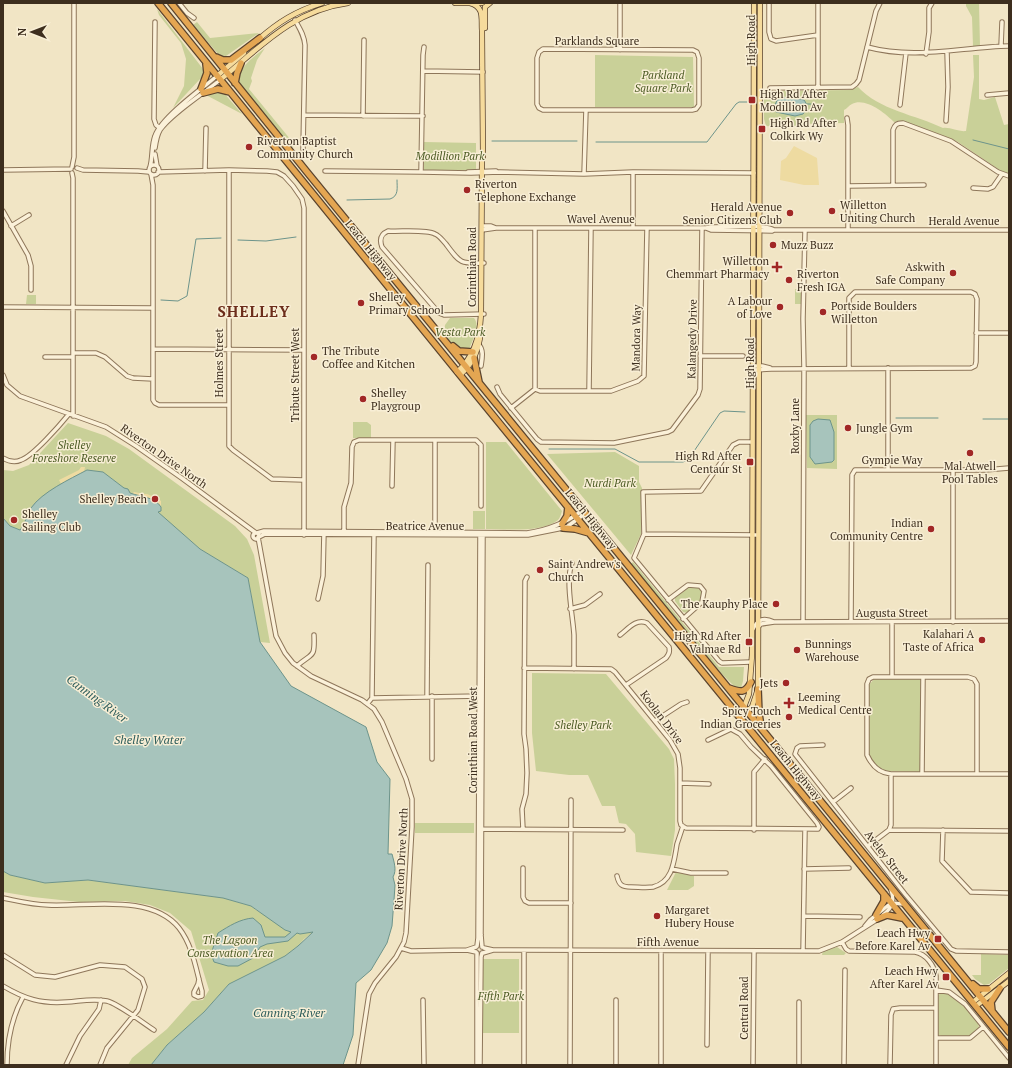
<svg xmlns="http://www.w3.org/2000/svg" width="1012" height="1068" font-family="'PT Serif',serif">
<rect width="100%" height="100%" fill="#f1e5c5"/>
<path fill="#c9d098" d="M966 3H979L980 46H973L972 17 966 6Z
M157 9 203 69V74L201 78 173 108 184 86 186 59 181 43 159 15Z
M197 22 210 38 259 33 226 56 223 57 219 55 193 25Z
M265 48 257 60 251 78 252 81 249 89 295 145 291 148 237 82C242 64 251 59 265 48Z
M595 55 693 57 694 107H595Z
M973 55H979V99L984 100 995 97 1004 125 1009 124V174L1001 171 958 142 949 138 901 121 894 122C885 113 865 97 852 104 849 105 847 109 844 110V123L803 124 789 128 766 126 764 119V91L769 93 773 91 848 90 858 87C879 110 916 115 943 128 951 127 958 132 966 131L974 77Z
M213 91 224 93 242 114 206 95Z
M424 142 476 143V170H424Z
M795 289H801V304H795Z
M27 295H36V304H26Z
M450 318H474C481 327 472 340 469 350L457 349 444 334 445 325Z
M806 415H837V469L807 468Z
M353 422H367L371 425V438H353Z
M68 423 106 436 129 449 235 526 247 539 254 555 270 643 260 642 248 578 200 549 157 512 160 511 130 493 103 472 87 470 57 487 38 500 30 509 25 524 20 530 10 526 3 518V470L13 471 29 465Z
M486 442H506L562 511C561 514 560 518 558 520 542 533 506 529 486 529Z
M615 452 639 466V482L642 488 641 534 631 555 547 454Z
M473 511H485V529H473Z
M633 562 719 667H744L743 681 741 688H736L722 674 631 564Z
M688 587 700 588 702 591 701 601 687 613 683 612 675 601V597Z
M532 673 606 674 669 749 674 759 675 784V830L671 856 636 852 635 834 626 824 619 823 615 806H602L588 775H569L536 771 532 733Z
M874 679H921L920 772 884 771 875 765 869 755V685Z
M415 823H474V833H415Z
M3 871 10 875 45 883 88 880 223 898 251 906 256 910 265 915 313 932 304 939 298 946 285 956 229 984 204 1012 167 1045 151 1065H128L132 1058 167 1029 192 1001 203 1000 209 990 191 931 170 913 150 905 125 901 79 902 33 897 3 892Z
M676 872 694 876V886L688 890H667Z
M837 947 846 953 844 955H822L823 951Z
M981 954 1009 955V968L989 984 984 985 975 979 972 975H981Z
M482 959H519V1033H482Z
M943 992C954 995 979 1016 979 1028L969 1037 942 1036 938 1035V995Z"/>
<path fill="#eedba1" d="M794 146 817 158 819 185H804L780 180 781 161 786 158Z
M81 467H85L84 472 61 484 59 480 79 470Z
M134 492 145 494H147L157 498 161 501V507L160 505 132 494Z"/>
<path fill="#a7c4bc" stroke="#6d948b" d="M791 97 804 100C808 105 807 109 803 114L795 116 776 112 775 105 778 98Z
M818 419 830 420 834 432V460L832 462 815 464 810 457V425L813 421Z
M87 470 103 472 124 488 128 489 130 493C141 497 155 497 161 507V511L158 512 200 549 248 578 260 642 291 686 366 727 377 762 390 779 388 854H392C394 862 397 870 393 877L395 885 394 900 392 926 387 943 371 970 356 983 353 1035 343 1065H151L167 1045 204 1012 229 984 285 956 298 946 313 932 300 934 297 933 288 941 267 944 260 947 253 958 238 966H228L214 962 211 954 218 933C229 926 240 919 253 918L261 925 265 937H285L291 932 285 930 251 906 223 898 88 880 45 883 10 875 3 871V518L10 526 20 530C27 522 25 516 31 508 42 492 70 479 87 470Z"/>
<g fill="none" stroke-linecap="round" stroke-linejoin="round">
<path stroke="#6d948b" stroke-width="1" d="M806 104H811
M973 140 1009 149
M492 141H577
M596 142H707L736 104 739 102H747
M347 200 390 199C399 196 397 188 397 180
M238 240 266 241 296 237
M161 300 178 301 187 296 196 239 221 238
M896 418H938
M983 419H1009
M549 449H615L639 462H683L688 460 720 413 724 411 745 412"/>
<defs>
<path id="minor" d="M179 3 187 13 194 18
M769 3V32L771 39 776 41 818 35
M818 3V88
M295 20C300 29 304 35 305 45L303 149
M155 22 154 119 156 125 160 128
M1001 46 1002 22
M867 47C915 60 961 47 1009 46
M543 49 693 50 697 52 699 58V105L696 109 692 110H543L539 108 537 104V58L539 52Z
M620 50V3
M926 54 929 32V8L932 3
M423 71 483 72
M770 88 852 87 856 84 859 80 876 11 880 3
M987 95 1009 93
M900 105 906 53
M304 115 423 116
M363 116 364 40
M847 118 848 125V230
M946 121 948 87 947 52
M155 148C156 141 157 135 160 130 171 114 204 93 220 80
M155 154 157 166
M149 170a5 5 0 1 1 10 0a5 5 0 1 1-10 0Z
M72 167 74 157V3
M150 167C153 157 151 146 155 136 161 118 201 89 217 76
M77 168 83 170 138 171 149 172
M3 170 71 169
M229 170V446L233 450 272 479 303 480
M205 171 206 128
M325 171 421 172 471 173 500 172 584 174 633 172 754 173
M158 172 229 170 267 171 277 172 284 176 293 186 302 199 304 208V535
M421 172 423 55 424 47
M468 172 496 171
M72 173 73 178V416
M151 174 153 185V400L155 403 159 405H228
M584 174 586 110
M893 185V130C895 125 896 123 903 123L951 141 998 172 1009 176
M848 186 924 185
M973 188 988 189 993 187 1002 174
M3 211 28 255 31 266V290
M11 226 29 215
M482 226H491L496 228
M535 228V389
M633 228V172
M706 228 711 230 772 231 774 230H1009
M482 230 496 228H706L711 227C724 227 765 224 774 230
M3 307 153 308
M484 314 444 315 439 313 382 247C379 239 381 234 388 231 399 232 426 229 435 234 440 236 442 240 446 244 460 263 460 264 484 263
M976 333H1009
M479 345C484 350 482 359 481 366
M153 349 304 350
M73 353H96L105 357 127 376 133 378 153 379
M700 356H743
M45 357H73
M753 366H762L770 368
M753 370 771 369 971 368 975 366 976 362 977 299 975 294 971 292H855L849 298V368
M3 375 7 385 20 396 106 427 136 446 183 479 256 533
M497 387 500 394 537 439 541 442 614 443 668 432 672 430 698 395 700 389 702 228
M589 391 591 228
M511 408 535 389 540 391H611L638 381 644 376 647 228
M435 440V534
M3 458C8 461 15 463 21 460 33 456 60 425 69 414
M888 469V368
M392 486 393 440
M257 533 264 531 527 533C548 530 566 523 583 510
M253 536a3 3 0 1 1 6 0a3 3 0 1 1-6 0Z
M344 534V507L351 483 352 447 354 442 359 440H476L481 445V506
M644 534 758 535
M258 537 273 620 276 636 285 653 293 663 311 676 362 700 374 709 382 722 406 779 412 799V827L406 933 404 942 396 957 375 983 369 994 358 1065
M259 537 265 534 528 535 563 528 568 526 586 513
M572 563C565 581 573 616 574 635 574 646 574 658 574 669
M318 599 323 576 324 532
M668 600 688 585 700 586 704 591 702 602 683 619
M570 609 585 605 600 594
M803 621 804 369 803 319 805 231
M851 621 852 475 855 470H985L1009 468
M892 622V677
M953 622V469
M758 627 761 624 774 622 1009 621
M753 629C758 619 764 617 774 622
M620 635C628 629 636 618 647 623L669 647C670 652 669 654 666 658L626 685
M751 662 722 663 719 661 634 558 644 534 643 492 701 491 733 445 739 442H752
M297 666C312 652 315 660 314 635
M524 668 611 669 615 672 670 740 678 754 680 768V821L681 825 686 828 818 829 819 827 817 823 771 766 751 747 740 734 731 729 708 740
M427 696 428 565
M372 698 481 696
M368 703 372 698 374 534
M655 721 681 704 687 702
M823 745 800 746 797 748 795 754 905 894 951 949 956 951 1009 952
M432 759V696
M922 774 923 678
M977 774V684L974 679 968 677H873L869 679 867 684V755C872 766 879 773 891 774H1009
M680 783 709 784
M833 802 851 788
M480 829 623 830
M523 829 522 809 526 794 527 773 526 749 524 734 525 581 527 577
M754 830V772L765 759
M889 830 1009 831
M943 830 942 861 971 892 1009 893
M868 846 889 830 891 825V774
M523 868V897L525 901 529 903H571
M672 869 691 873H726
M804 869 849 868
M617 876C619 885 622 887 631 887 638 887 646 888 653 887 673 882 674 861 677 844 679 838 681 832 683 826
M3 898C18 901 33 905 48 905 88 907 151 893 179 928 193 946 196 970 202 991V996L198 997 194 995V992L198 984 199 979
M883 915C892 908 895 901 891 890
M804 916 860 917
M865 926 870 920 891 903 904 904
M842 942 846 949 849 951 915 952C926 954 934 965 936 976V1065
M477 946 478 938 480 533
M482 947 481 935 483 533
M401 948 411 951 467 950 476 952
M484 948 493 950 819 951 842 942 878 919
M467 950 476 947
M524 951V1065
M661 951V1065
M803 951 805 830
M477 953V1065
M483 953 493 950
M3 955 35 975 55 977 100 965 125 967 142 979 145 987 138 1010 107 1048 100 1065
M3 986C25 999 41 1004 67 1002 81 1001 93 998 107 1001 119 1004 143 1023 154 1030
M936 990 949 992 965 1004 1009 1058
M423 1000 424 1065
M616 1000V1065
M936 1038H970L983 1027
M707 1045 708 951
M7 1065C7 1040 11 1019 23 997
M66 1065 80 1036 99 1009 101 1000
M480 1065 481 957 482 953
M570 1065 571 800
M753 1065 754 952
M799 1065V1002
M844 1065 845 970
M890 1065 891 1015 893 1009 900 1008H936"/>
<path id="major" d="M455 3H482
M485 7 490 3
M485 28V7
M258 40C278 22 296 11 322 3
M217 76 244 53
M220 80C260 47 294 10 348 3
M457 372C474 357 480 336 481 314L482 160 483 157 482 31C481 19 485 7 470 3
M460 375C472 364 477 354 480 338
M737 713 744 707 749 694 752 655 754 3
M740 717 752 707 758 689 760 3
M973 1002 1009 973
M976 1006 1009 981"/>
<path id="highway" d="M158 3 460 375 1009 1047
M171 3 307 172 1009 1032
M216 57 223 60H231L260 38
M235 83 237 73 241 63
M201 89 207 73 206 64
M203 93 218 89 230 92
M453 346 459 351 473 352
M474 358 479 382
M562 524 567 516 568 507
M563 528 575 529 589 533
M729 688C740 692 745 694 751 682
M758 689 759 714 761 726
M876 915 884 901V894
M877 919 887 915 902 918
M973 984 979 989H988
M992 1011 991 1002 1000 988"/>
</defs>
<use href="#minor" stroke="#8e765a" stroke-width="5.5"/>
<use href="#major" stroke="#5b442e" stroke-width="6"/>
<use href="#highway" stroke="#5b442e" stroke-width="8"/>
<use href="#minor" stroke="#fbf1d9" stroke-width="3.5"/>
<use href="#major" stroke="#f6db9c" stroke-width="4.5"/>
<use href="#highway" stroke="#e4a652" stroke-width="5.5"/>
</g>
<g fill="#a12726" stroke="#f8eed5" stroke-width="1.5">
<rect x="748" y="96" width="8" height="8" rx="2"/>
<rect x="758" y="125" width="8" height="8" rx="2"/>
<circle cx="249" cy="147" r="4"/>
<circle cx="467" cy="190" r="4"/>
<circle cx="832" cy="211" r="4"/>
<circle cx="790" cy="213" r="4"/>
<circle cx="773" cy="245" r="4"/>
<path d="M775 261h4v4h4v4h-4v4h-4v-4h-4v-4h4z"/>
<circle cx="953" cy="273" r="4"/>
<circle cx="789" cy="280" r="4"/>
<circle cx="361" cy="303" r="4"/>
<circle cx="780" cy="307" r="4"/>
<circle cx="823" cy="312" r="4"/>
<circle cx="314" cy="357" r="4"/>
<circle cx="363" cy="399" r="4"/>
<circle cx="848" cy="428" r="4"/>
<circle cx="970" cy="453" r="4"/>
<rect x="746" y="458" width="8" height="8" rx="2"/>
<circle cx="155" cy="499" r="4"/>
<circle cx="14" cy="520" r="4"/>
<circle cx="931" cy="529" r="4"/>
<circle cx="540" cy="570" r="4"/>
<circle cx="776" cy="604" r="4"/>
<circle cx="982" cy="640" r="4"/>
<rect x="745" y="638" width="8" height="8" rx="2"/>
<circle cx="797" cy="650" r="4"/>
<circle cx="786" cy="683" r="4"/>
<path d="M787 697h4v4h4v4h-4v4h-4v-4h-4v-4h4z"/>
<circle cx="789" cy="717" r="4"/>
<circle cx="657" cy="916" r="4"/>
<rect x="934" y="935" width="8" height="8" rx="2"/>
<rect x="942" y="973" width="8" height="8" rx="2"/>
</g>
<g text-anchor="middle" stroke-width="3" stroke-linejoin="round" paint-order="stroke">
<g font-size="11" fill="#3d2e1e" stroke="#f8eed5">
<text transform="translate(751 40) rotate(-90)" y="4">High Road</text>
<text x="597" y="45">Parklands Square</text>
<text x="601" y="223">Wavel Avenue</text>
<text x="964" y="225">Herald Avenue</text>
<text transform="translate(371 250) rotate(51)" y="4">Leach Highway</text>
<text transform="translate(472 267) rotate(-90)" y="4">Corinthian Road</text>
<text transform="translate(636 338) rotate(-89)" y="4">Mandora Way</text>
<text transform="translate(692 339) rotate(-89)" y="4">Kalangedy Drive</text>
<text transform="translate(219 363) rotate(-90)" y="4">Holmes Street</text>
<text transform="translate(750 363) rotate(-90)" y="4">High Road</text>
<text transform="translate(295 375) rotate(-90)" y="4">Tribute Street West</text>
<text transform="translate(795 426) rotate(-90)" y="4">Roxby Lane</text>
<text transform="translate(164 456) rotate(35)" y="4">Riverton Drive North</text>
<text x="892" y="464">Gympie Way</text>
<text transform="translate(591 519) rotate(51)" y="4">Leach Highway</text>
<text x="425" y="530">Beatrice Avenue</text>
<text x="892" y="617">Augusta Street</text>
<text transform="translate(662 717) rotate(53)" y="4">Koolan Drive</text>
<text transform="translate(473 740) rotate(-90)" y="4">Corinthian Road West</text>
<text transform="translate(796 770) rotate(51)" y="4">Leach Highway</text>
<text transform="translate(887 857) rotate(52)" y="4">Aveley Street</text>
<text transform="translate(401 859) rotate(-87)" y="4">Riverton Drive North</text>
<text x="668" y="946">Fifth Avenue</text>
<text transform="translate(744 1008) rotate(-90)" y="4">Central Road</text>
</g>
<g font-size="11" font-style="italic" fill="#4c5b24" stroke="#f8eed5">
<text x="663" y="79">Parkland<tspan x="663" dy="13">Square Park</tspan></text>
<text x="450" y="160">Modillion Park</text>
<text x="460" y="336">Vesta Park</text>
<text x="74" y="449">Shelley<tspan x="74" dy="13">Foreshore Reserve</tspan></text>
<text x="610" y="487">Nurdi Park</text>
<text x="583" y="729">Shelley Park</text>
<text x="230" y="944">The Lagoon<tspan x="230" dy="13">Conservation Area</tspan></text>
<text x="501" y="1000">Fifth Park</text>
</g>
<g font-size="11" fill="#3d2e1e" stroke="#f8eed5" text-anchor="start">
<text x="760" y="98">High Rd After<tspan x="760" dy="13">Modillion Av</tspan></text>
<text x="770" y="127">High Rd After<tspan x="770" dy="13">Colkirk Wy</tspan></text>
<text x="257" y="145">Riverton Baptist<tspan x="257" dy="13">Community Church</tspan></text>
<text x="475" y="188">Riverton<tspan x="475" dy="13">Telephone Exchange</tspan></text>
<text x="840" y="209">Willetton<tspan x="840" dy="13">Uniting Church</tspan></text>
<text x="782" y="211" text-anchor="end">Herald Avenue<tspan x="782" dy="13">Senior Citizens Club</tspan></text>
<text x="781" y="249">Muzz Buzz</text>
<text x="769" y="265" text-anchor="end">Willetton<tspan x="769" dy="13">Chemmart Pharmacy</tspan></text>
<text x="945" y="271" text-anchor="end">Askwith<tspan x="945" dy="13">Safe Company</tspan></text>
<text x="797" y="278">Riverton<tspan x="797" dy="13">Fresh IGA</tspan></text>
<text x="369" y="301">Shelley<tspan x="369" dy="13">Primary School</tspan></text>
<text x="772" y="305" text-anchor="end">A Labour<tspan x="772" dy="13">of Love</tspan></text>
<text x="831" y="310">Portside Boulders<tspan x="831" dy="13">Willetton</tspan></text>
<text x="322" y="355">The Tribute<tspan x="322" dy="13">Coffee and Kitchen</tspan></text>
<text x="371" y="397">Shelley<tspan x="371" dy="13">Playgroup</tspan></text>
<text x="856" y="432">Jungle Gym</text>
<text x="742" y="460" text-anchor="end">High Rd After<tspan x="742" dy="13">Centaur St</tspan></text>
<text x="970" y="470" text-anchor="middle">Mal Atwell<tspan x="970" dy="13">Pool Tables</tspan></text>
<text x="147" y="503" text-anchor="end">Shelley Beach</text>
<text x="22" y="518">Shelley<tspan x="22" dy="13">Sailing Club</tspan></text>
<text x="923" y="527" text-anchor="end">Indian<tspan x="923" dy="13">Community Centre</tspan></text>
<text x="548" y="568">Saint Andrew's<tspan x="548" dy="13">Church</tspan></text>
<text x="768" y="608" text-anchor="end">The Kauphy Place</text>
<text x="974" y="638" text-anchor="end">Kalahari A<tspan x="974" dy="13">Taste of Africa</tspan></text>
<text x="741" y="640" text-anchor="end">High Rd After<tspan x="741" dy="13">Valmae Rd</tspan></text>
<text x="805" y="648">Bunnings<tspan x="805" dy="13">Warehouse</tspan></text>
<text x="778" y="687" text-anchor="end">Jets</text>
<text x="798" y="701">Leeming<tspan x="798" dy="13">Medical Centre</tspan></text>
<text x="781" y="715" text-anchor="end">Spicy Touch<tspan x="781" dy="13">Indian Groceries</tspan></text>
<text x="665" y="914">Margaret<tspan x="665" dy="13">Hubery House</tspan></text>
<text x="930" y="937" text-anchor="end">Leach Hwy<tspan x="930" dy="13">Before Karel Av</tspan></text>
<text x="938" y="975" text-anchor="end">Leach Hwy<tspan x="938" dy="13">After Karel Av</tspan></text>
</g>
<g font-size="12" font-style="italic" fill="#2d5d5b" stroke="#f8eed5">
<text transform="translate(97 699) rotate(36)" y="4">Canning River</text>
<text x="149" y="744">Shelley Water</text>
<text x="289" y="1017">Canning River</text>
</g>
<g font-size="15" font-weight="bold" letter-spacing="1" fill="#6c2d1b" stroke="#f8eed5">
<text x="254" y="317">SHELLEY</text>
</g>
</g>
<rect width="1012" height="1068" fill="none" stroke="#3d2e1e" stroke-width="8"/>
<g transform="translate(32 32) rotate(270)" stroke="#f8eed5" stroke-width="3" paint-order="stroke">
<path d="M0-3L7 15L0 10L-7 15Z" fill="#3d2e1e"/>
<text y="-6" font-size="11" font-weight="bold" text-anchor="middle" fill="#3d2e1e">N</text>
</g>
</svg>
